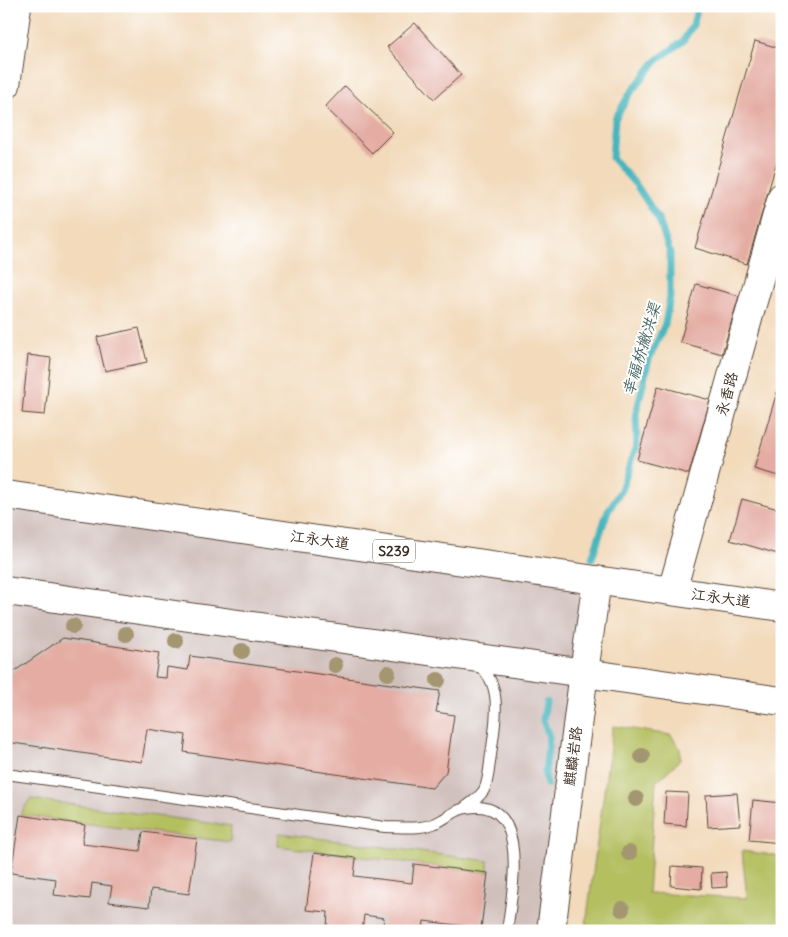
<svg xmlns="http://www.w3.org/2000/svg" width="788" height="937" font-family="Delius,'LXGW WenKai TC',sans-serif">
<rect width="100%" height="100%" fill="#fff"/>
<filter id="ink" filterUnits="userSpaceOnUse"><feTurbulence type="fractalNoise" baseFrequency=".02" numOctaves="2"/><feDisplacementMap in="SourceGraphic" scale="10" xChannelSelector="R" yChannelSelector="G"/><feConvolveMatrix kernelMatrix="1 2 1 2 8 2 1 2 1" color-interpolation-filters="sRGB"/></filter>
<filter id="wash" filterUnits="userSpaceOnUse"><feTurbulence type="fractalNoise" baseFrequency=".0096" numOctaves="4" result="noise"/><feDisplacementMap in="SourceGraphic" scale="20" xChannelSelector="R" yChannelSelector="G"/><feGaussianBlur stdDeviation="1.12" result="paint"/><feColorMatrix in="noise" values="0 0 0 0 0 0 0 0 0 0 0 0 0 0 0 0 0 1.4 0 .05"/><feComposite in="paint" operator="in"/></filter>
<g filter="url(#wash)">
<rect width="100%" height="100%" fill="#f2dabb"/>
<path fill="#d0c0bc" d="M6 495 597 580 551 931H6Z"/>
<path fill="#b4bf61" stroke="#787440" d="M613 726 671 735 680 748V760L656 782 648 893 747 898 742 851 782 856V931H585Z
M30 799 231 826 230 842 20 815Z
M279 833 488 861V873L278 846Z
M6 926 57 931H6Z"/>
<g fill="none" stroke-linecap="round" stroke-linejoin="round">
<path stroke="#46b5bd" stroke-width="7" d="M592 558 607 513 621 490 637 443 636 414 649 359 665 324 670 297V253L659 220 637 186 612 158 615 119 629 95 656 61 683 41 693 25 698 6
M546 702 543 720 549 737 545 774 547 784"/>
</g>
<g id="blocks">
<path fill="#e4aca2" d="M415 23 461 75 434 99 387 47Z
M755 41 782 49V144L747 264 695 248Z
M345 86 393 132 372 153 325 107Z
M696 284 739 296 722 354 680 342Z
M139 328 147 362 105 371 97 337Z
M28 355 51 358 45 415 22 413Z
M782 375V477L754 469Z
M658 386 710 400 689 474 637 460Z
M742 499 782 510V540L778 554 730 540Z
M63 638 159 653 155 677 166 678 167 667 188 670 190 656 440 691 436 712 454 715 446 772 432 788 184 752 186 735 147 729 142 762 6 742V677Z
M666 792 688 793 686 826 664 824Z
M737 793 740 825 708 827 706 795Z
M753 800 782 803V843L749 840Z
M20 815 85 825 82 844 140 851 143 832 197 839 189 894 151 889 149 907 109 902 112 886 92 883 90 899 54 895 56 879 11 873Z
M314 853 356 858 354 876 412 883 414 864 488 873 481 928 424 921 423 931H382L384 918 364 915 362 931 327 927 328 912 306 910Z
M672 866 702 868 701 889 671 886Z
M726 872 727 887 712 888 711 873Z"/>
</g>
</g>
<g filter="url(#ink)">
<use href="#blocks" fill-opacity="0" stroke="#564436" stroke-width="1"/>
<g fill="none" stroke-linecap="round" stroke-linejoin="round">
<defs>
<path id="lane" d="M6 774 385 827C402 827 422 830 438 822 446 818 453 812 462 809 533 791 512 894 507 931
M464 808C471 803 479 798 484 790 489 780 489 766 491 755 494 729 506 681 476 665"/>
<path id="secondary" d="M6 85 17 6
M672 591 782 197
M551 931 584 672"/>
<path id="primary" d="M6 495 782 607
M6 591 782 701
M584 672 597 580"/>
</defs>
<use href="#lane" stroke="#564436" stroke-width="12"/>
<use href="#secondary" stroke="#564436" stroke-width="30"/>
<use href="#primary" stroke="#564436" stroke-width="30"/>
<use href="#lane" stroke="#fff" stroke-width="10"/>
<use href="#secondary" stroke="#fff" stroke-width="28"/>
<use href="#primary" stroke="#fff" stroke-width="28"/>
</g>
<g fill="#a49671">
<circle cx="73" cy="626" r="8"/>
<circle cx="126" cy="634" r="8"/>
<circle cx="176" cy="641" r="8"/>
<circle cx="242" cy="651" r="8"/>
<circle cx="335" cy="665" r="8"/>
<circle cx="388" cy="673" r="8"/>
<circle cx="438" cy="680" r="8"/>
<circle cx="642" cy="756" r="8"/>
<circle cx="636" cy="799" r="8"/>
<circle cx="629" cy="853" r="8"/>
<circle cx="622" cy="909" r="8"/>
</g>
</g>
<g text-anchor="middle" stroke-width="4" stroke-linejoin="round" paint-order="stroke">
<rect fill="#fff" stroke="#766a62" stroke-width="1" x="373" y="539.5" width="42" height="23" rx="4"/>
<g font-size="14" font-weight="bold" fill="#3b2a1e">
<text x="394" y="556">S239</text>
</g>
<g font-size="15" fill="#3b2a1e" stroke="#fff">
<text transform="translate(727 394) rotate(-75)" y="5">永香路</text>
<text transform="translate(320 540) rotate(8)" y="5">江永大道</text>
<text transform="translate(721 598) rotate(8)" y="5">江永大道</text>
<text transform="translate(573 756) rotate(-83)" y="5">麒麟岩路</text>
</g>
<g font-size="16" font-style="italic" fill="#3f625e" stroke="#fff">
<text transform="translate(641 349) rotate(-73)" y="6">幸福桥撇洪渠</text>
</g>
</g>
<rect width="788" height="937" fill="none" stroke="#fff" stroke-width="25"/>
</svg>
